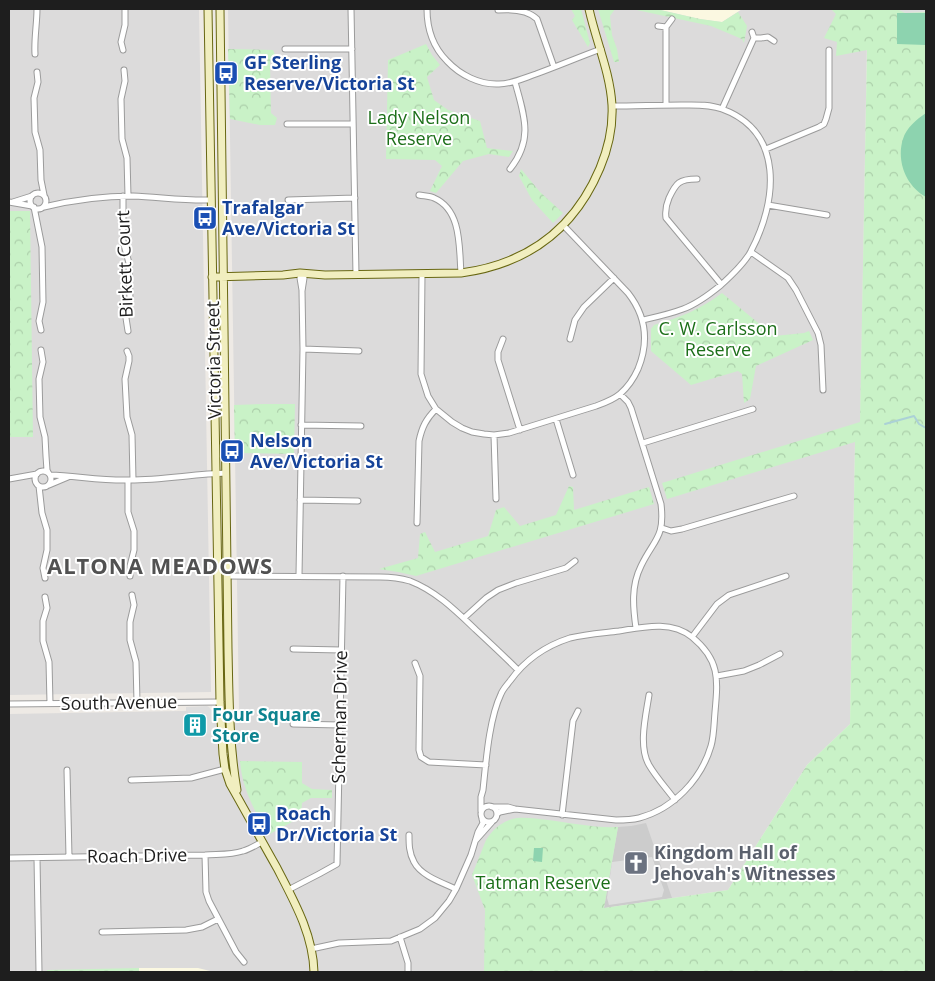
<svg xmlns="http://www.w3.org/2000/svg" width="935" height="981" font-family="'Open Sans',sans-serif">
<defs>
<pattern id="park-crowns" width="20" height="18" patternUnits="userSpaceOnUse" patternTransform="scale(1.25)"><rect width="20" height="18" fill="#c9f2c7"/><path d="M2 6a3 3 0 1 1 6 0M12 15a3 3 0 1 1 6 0" fill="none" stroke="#accfaa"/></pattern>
</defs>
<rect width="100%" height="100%" fill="#eeeae5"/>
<path fill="#dcdbdb" d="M9 9H199L211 692 9 695Z
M228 9H656L700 19 722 22 742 9H831L867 39 860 441 855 442 850 724 807 765 728 890 604 908 552 972H9V714L239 710Z"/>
<path fill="#fbf8e1" d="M657 9H742L722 22 700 19Z
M139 968H198L214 972H139Z"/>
<path fill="#ccc" d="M646 823 672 898 604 908 618 827 631 826Z"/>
<path fill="url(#park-crowns)" d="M571 9H581L590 43 588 47 572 20 575 16Z
M598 9H615L610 16 612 35 617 49 619 62H614Z
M632 9H656L700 19 722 22 738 12 747 26 744 43 742 39 711 26Z
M831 9H926V972H484L485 910 472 875 486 840C493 829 503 820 517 818 527 817 538 819 548 820 571 823 595 828 618 827L604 908 728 890 807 765 850 724 855 442 667 499 662 483 860 422 867 50 836 56 837 42 824 38 836 14Z
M426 44 432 55 440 65 427 77 434 100 448 110 480 121 487 148 513 151 509 157 489 154 463 161 436 193 430 191 442 166 435 160 386 159 388 60Z
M228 49 273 50 276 57 270 62 271 113 277 118 275 125H260L230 119Z
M521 169 540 192 563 213 553 223 532 200 519 176Z
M9 211H30L33 437H9Z
M722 293 774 336 804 333 809 331 813 340 756 366 750 399 744 403 742 374 738 371 691 385 651 351V329L654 325C679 318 701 309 722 293Z
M265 404H295L294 454 235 453 234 405Z
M569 486 573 487 574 510 649 487 654 504 416 576 398 572 379 569 418 558 420 534 425 532 435 552 488 536 496 510 504 507 520 526 556 515Z
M240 761 302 762V783L312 789 332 790V798H311L302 803 301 817 268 835C255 811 242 789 240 761Z
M139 968V972H47V970Z"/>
<path fill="#8dd3af" d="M897 13H926V45L897 44Z
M926 113V197C906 186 896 161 903 139 906 128 917 119 926 113Z
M534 848H543L542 862 533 861Z"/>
<path fill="#dedede" d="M897 9H926V12L905 13Z
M207 706 209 707 211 710H213L214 733 205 734 204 716 188 715V711H186V707Z
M652 857 664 890 662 897 609 905 607 898 612 862Z"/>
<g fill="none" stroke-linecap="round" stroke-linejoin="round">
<path stroke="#abd1d6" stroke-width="2" d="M885 424 914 416 919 424 926 428"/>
<defs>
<path id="street" d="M351 9 356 275
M427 9C427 28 433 47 447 61 460 75 480 85 499 84 512 84 524 78 536 74 558 66 579 57 601 49
M498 10C511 9 527 9 537 19L554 67
M658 26 666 27 672 19
M752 32 754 38H761L768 37 774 41
M285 49H352
M123 50 121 42 125 25V9
M35 54C34 39 37 24 37 9
M124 70 125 81 121 99 122 139 127 158 128 196
M37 72 38 82 34 98 35 132 40 150 41 180 44 195
M666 105V27
M612 106C635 106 658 105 681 105 694 105 709 104 722 109 785 132 777 202 751 251 745 263 732 275 721 285 710 294 697 304 683 309 670 314 656 317 643 320
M722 109 754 38
M287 124H353
M766 149 819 127 824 124 826 119 829 108V50
M510 169C534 139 524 115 515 82
M697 179C679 179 676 183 669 198 666 205 665 211 666 218L721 284
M30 201a8 8 0 1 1 16 0a8 8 0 1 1-16 0Z
M419 195C424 196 430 196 434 198 462 210 459 248 461 273
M123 196V241L129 263 130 301 126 318 128 331
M288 200 355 198
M9 202 32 206
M13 202 32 196
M768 205 827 215
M34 207 42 247 43 302 39 321 41 330
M44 207C73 200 103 196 133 196 159 197 185 201 211 200
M751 252 788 278 796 290 818 333 821 345 823 390
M302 273 300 278 302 290
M422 274 421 374 428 396 436 409 452 422 462 428 472 432 484 434 494 435 509 433 596 406C604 403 613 400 620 394 628 387 634 378 638 369 649 342 646 316 628 293L564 226
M503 339 498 352V360L520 430
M570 339 575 320 584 307 614 278
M303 349 359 351
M41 350 43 362 39 379 40 417 45 437 46 456 47 470 49 474
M127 351 129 356V361L125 379 127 417 132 435 133 480
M620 394 628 402 631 408 661 504C665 538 654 539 641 566 631 586 633 607 636 628
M556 419 573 475
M301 425 361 426
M494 435 496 499
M643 443 753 409
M35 479a8 8 0 1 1 16 0a8 8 0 1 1-16 0Z
M50 475C77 476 103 481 130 480 162 480 194 474 226 473
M9 479 37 474
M128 480V512L134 531V550L130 566V576
M49 485 68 477
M39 486 42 513 47 530V550L43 568 45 578
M300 500 358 501
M417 523 419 441C422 427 426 419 436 409
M662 528 671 531 682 529 794 496
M299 575 303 349 302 291 304 278 302 273
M227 576 380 577C390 577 400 578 410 581 436 591 456 611 476 630 490 643 504 656 518 670
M132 595 134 605 130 622V640L136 662 137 702
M45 597 47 608 43 621V641L49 662 50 703
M464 618 486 598 498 590 516 583 566 568 575 561
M692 637 717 604 729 595 786 576
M293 649 341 650
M415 663 420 676 419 750 421 757 429 762 486 765
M717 676 744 671 759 665 780 654
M649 695C646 715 638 746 649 765 656 777 666 788 675 800
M9 704 220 702
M293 724 340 725
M67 770 69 857
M131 780 191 778 225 769
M481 814a8 8 0 1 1 16 0a8 8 0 1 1-16 0Z
M481 811V797L483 790C486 762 489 719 501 694 503 689 507 685 510 681 525 660 545 646 570 638 586 634 603 633 619 631 643 627 671 620 692 637 720 660 718 679 715 712 714 723 714 736 711 746 701 780 673 809 639 818 631 820 624 820 616 820L515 809 508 807H492
M497 814 500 812 515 809
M562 815 573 721 578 711
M409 835C409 844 409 853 414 862 421 876 443 883 456 889
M476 840 492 822
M205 855 206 892 209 901 236 952 244 962
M9 858 205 855C218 854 231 855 243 851 250 849 256 845 262 842
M37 858 39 972
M288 890 319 874 337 864 343 576
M102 932 186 930 202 927 218 919
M400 937 408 963V972
M311 949 339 943 391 941 420 929 435 918 449 901 456 889 471 855 478 832 483 823 482 819"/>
<path id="secondary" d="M208 9 220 702 223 754 225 769 230 784C246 812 261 840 277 868 294 901 313 934 314 972
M220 9 228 649C229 696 229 744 237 790
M212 277 283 275 300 273 325 275 461 273C527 264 574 230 600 168 608 149 613 126 612 105 610 72 596 41 589 9"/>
</defs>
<use href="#street" stroke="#9b9b9b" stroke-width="7"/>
<use href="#secondary" stroke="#686712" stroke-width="9"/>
<use href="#street" stroke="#fff" stroke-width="5"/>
<use href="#secondary" stroke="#f1eebf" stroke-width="7"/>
</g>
<defs>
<symbol id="bus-square" viewBox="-11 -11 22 22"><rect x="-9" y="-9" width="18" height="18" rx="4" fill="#1a4fb4" stroke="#fff"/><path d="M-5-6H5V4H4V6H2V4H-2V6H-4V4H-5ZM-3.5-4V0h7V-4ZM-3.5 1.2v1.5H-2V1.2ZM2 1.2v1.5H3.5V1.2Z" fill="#fff"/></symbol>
<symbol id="building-square" viewBox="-11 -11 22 22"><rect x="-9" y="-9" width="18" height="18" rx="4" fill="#0f9aa8" stroke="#fff"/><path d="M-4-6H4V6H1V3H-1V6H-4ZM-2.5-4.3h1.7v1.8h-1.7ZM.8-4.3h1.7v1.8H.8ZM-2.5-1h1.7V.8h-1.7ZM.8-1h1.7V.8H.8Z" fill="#fff"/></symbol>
<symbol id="church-square" viewBox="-11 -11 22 22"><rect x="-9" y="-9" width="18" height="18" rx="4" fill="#6b7280" stroke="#fff"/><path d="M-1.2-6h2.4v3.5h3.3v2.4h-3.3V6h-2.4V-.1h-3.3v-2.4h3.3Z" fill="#fff"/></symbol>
</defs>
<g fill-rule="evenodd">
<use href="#bus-square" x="212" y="59" width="28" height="28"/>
<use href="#bus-square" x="191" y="204" width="28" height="28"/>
<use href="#bus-square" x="218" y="437" width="28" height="28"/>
<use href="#building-square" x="181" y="711" width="28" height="28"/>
<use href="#bus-square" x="245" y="810" width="28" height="28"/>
<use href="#church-square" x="622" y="849" width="28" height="28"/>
</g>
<g text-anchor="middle" stroke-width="4" stroke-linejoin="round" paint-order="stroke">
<g font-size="18" font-weight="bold" fill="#164399" stroke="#fff" text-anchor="start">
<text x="244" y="69">GF Sterling<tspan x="244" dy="21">Reserve/Victoria St</tspan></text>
<text x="222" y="214">Trafalgar<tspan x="222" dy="21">Ave/Victoria St</tspan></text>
<text x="250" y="447">Nelson<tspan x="250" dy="21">Ave/Victoria St</tspan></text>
<text x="276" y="820">Roach<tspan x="276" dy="21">Dr/Victoria St</tspan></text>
</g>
<g font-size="18" fill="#1c6f19" stroke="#fff">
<text x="419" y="124">Lady Nelson<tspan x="419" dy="21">Reserve</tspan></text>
<text x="718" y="335">C. W. Carlsson<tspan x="718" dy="21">Reserve</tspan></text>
<text x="543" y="889">Tatman Reserve</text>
</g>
<g font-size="18" fill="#1e1e1e" stroke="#fff">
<text transform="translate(125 264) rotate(-92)" y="6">Birkett Court</text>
<text transform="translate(214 360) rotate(-91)" y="6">Victoria Street</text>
<text transform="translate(119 703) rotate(-1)" y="6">South Avenue</text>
<text transform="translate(340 717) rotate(-89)" y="6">Scherman Drive</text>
<text transform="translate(137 856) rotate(-1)" y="6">Roach Drive</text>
</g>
<g font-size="18" font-weight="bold" fill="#0d838f" stroke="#fff" text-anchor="start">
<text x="212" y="721">Four Square<tspan x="212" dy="21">Store</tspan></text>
</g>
<g font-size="18" font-weight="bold" fill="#5b616d" stroke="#fff" text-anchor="start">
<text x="654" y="859">Kingdom Hall of<tspan x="654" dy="21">Jehovah's Witnesses</tspan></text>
</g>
<g font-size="22" font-weight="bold" letter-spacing="1" fill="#515151" stroke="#fff">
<text x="160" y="574">ALTONA MEADOWS</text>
</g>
</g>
<rect width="935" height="981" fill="none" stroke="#1e1e1e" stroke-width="20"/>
</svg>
